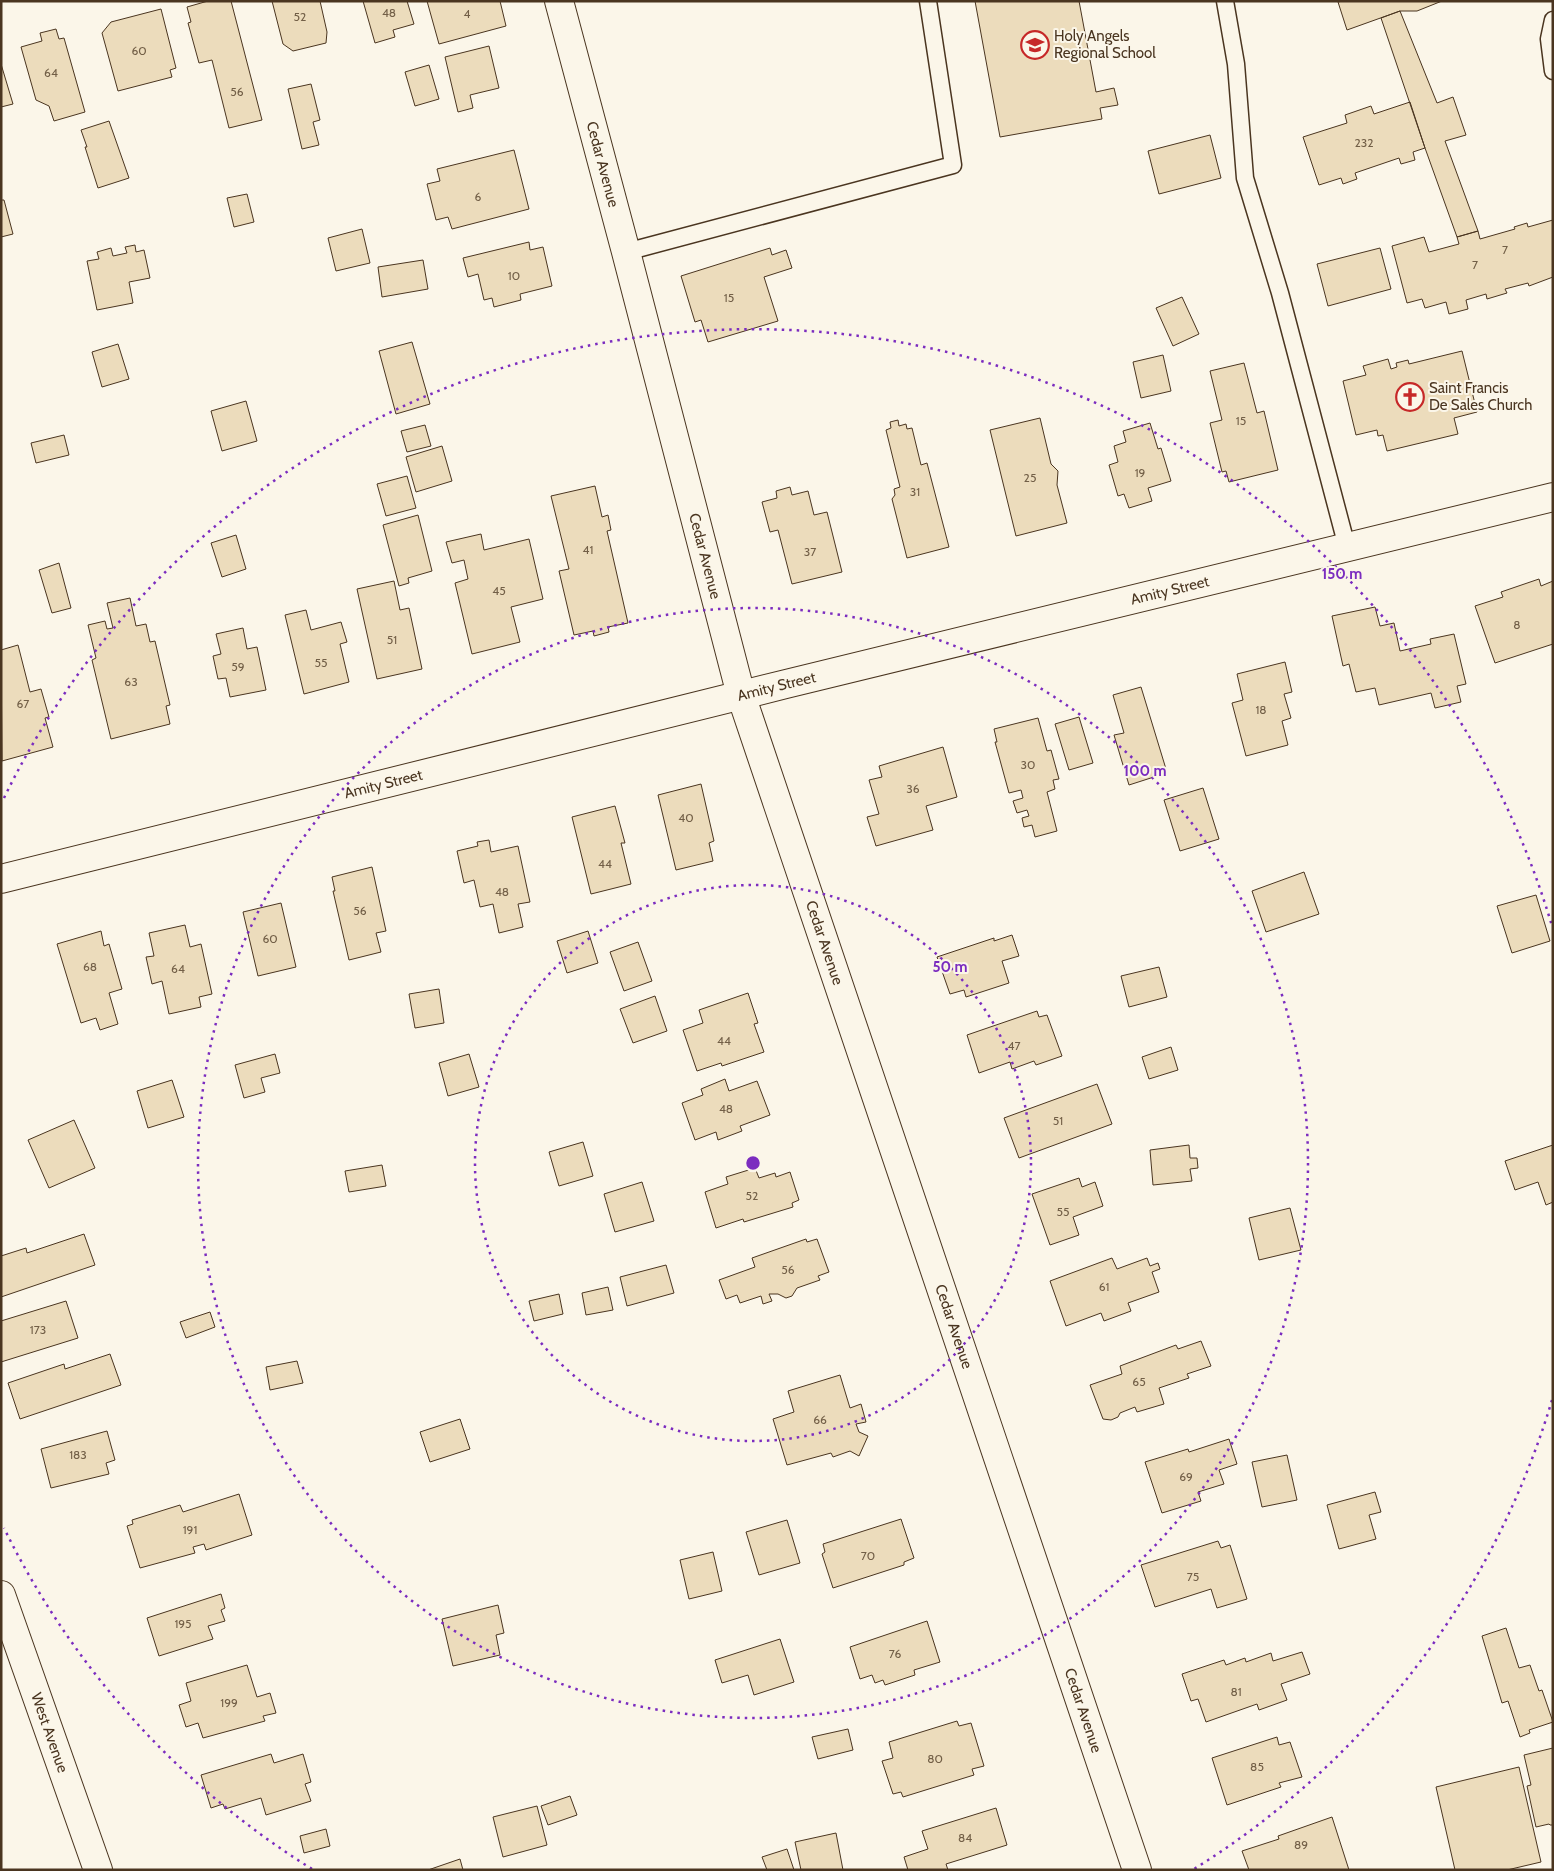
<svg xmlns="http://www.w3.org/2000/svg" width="1554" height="1871" font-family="Cabin,sans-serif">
<rect width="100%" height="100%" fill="#fbf6e9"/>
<path fill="#ecdcbc" stroke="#4a3520" d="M208 1H231L262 120 229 128 212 60 199 63 188 23 191 22 187 7Z
M272 1H320L327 32 326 43 293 51 283 44Z
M363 1H407L414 24 393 30 395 37 375 43Z
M427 1H500L506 26 439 44Z
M975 1H1079L1096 92 1114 88 1118 105 1100 108 1102 119 1000 137Z
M1342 1H1442L1417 11H1400L1347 30 1338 2Z
M161 9 176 68 170 70 172 77 118 91 102 33 111 22Z
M1400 11 1437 103 1453 97 1466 135 1445 141 1478 231 1457 237 1425 148 1381 18Z
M56 29 59 39 64 38 85 112 54 121 49 106 36 100 21 47 42 41 40 33Z
M489 46 499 88 470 95 473 108 458 112 445 57Z
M1 64 13 104 1 107Z
M429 65 439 99 415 106 405 72Z
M311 84 320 120 313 122 319 145 302 149 288 89Z
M1410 102 1425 148 1413 152 1415 160 1401 164 1399 158 1355 173 1357 179 1343 184 1341 178 1319 185 1303 137 1347 123 1345 115 1371 106 1374 114Z
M109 121 129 178 98 188 85 147H87L81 130Z
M1210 135 1221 178 1159 194 1148 151Z
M514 150 529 209 452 229 448 217 436 220 427 184 440 181 437 169Z
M247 194 254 222 234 227 227 198Z
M1 200H4L13 234 1 237Z
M1553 220V277L1529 286 1528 283 1505 289 1507 293 1487 299 1486 294 1466 300 1468 309 1449 314 1446 302 1425 308 1422 299 1407 303 1392 246 1424 237 1429 252 1459 244 1457 237 1478 231 1480 239 1515 229 1514 227 1527 223 1528 227Z
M362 229 370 263 336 271 328 238Z
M529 242 530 250 543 247 552 286 520 294 521 300 494 307 492 298 484 300 478 274 468 277 463 258Z
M135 245 136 252 144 250 150 278 129 282 133 303 97 310 87 261 99 259 97 252 111 248 113 256 127 253 125 247Z
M770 248 772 255 786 250 792 268 764 277 778 321 708 342 701 320 695 322 681 276Z
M1380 248 1391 289 1328 306 1317 264Z
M423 260 428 289 382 297 378 267Z
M1182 297 1199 334 1173 346 1156 308Z
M412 342 430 404 396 414 379 351Z
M118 344 129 379 102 387 92 352Z
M1462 351 1477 412 1454 418 1458 434 1387 451 1383 435 1378 436 1377 430 1356 435 1343 381 1366 375 1363 366 1388 359 1391 369 1397 367 1396 363 1408 360 1409 364Z
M1163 355 1171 391 1141 398 1133 362Z
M1244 363 1257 413 1264 411 1278 470 1229 482 1226 471 1222 472 1210 423 1222 420 1210 371Z
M246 401 257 441 222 451 211 411Z
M1040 418 1051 464 1058 471 1057 485 1067 523 1016 536 990 430Z
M898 420 899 426 906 424 907 429 912 428 921 465 927 463 949 547 907 558 892 499 895 495 894 489 900 487 886 430 891 428 890 422Z
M1150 423 1158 449 1161 448 1171 481 1148 488 1152 501 1129 508 1124 494 1118 496 1109 465 1118 462 1114 446 1126 442 1123 431Z
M425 425 431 446 407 452 401 431Z
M64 435 69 455 36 463 31 443Z
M442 446 452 481 416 492 406 457Z
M407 476 416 508 386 516 377 484Z
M595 486 602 517 608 515 611 530 607 531 628 623 608 627 609 632 594 636 593 631 574 635 559 571 569 569 551 496Z
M790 487 792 495 808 491 814 515 827 512 842 572 792 584 778 530 770 532 762 502 777 498 776 491Z
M418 515 432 571 408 578 409 583 399 586 383 525Z
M481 534 484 550 529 539 543 599 511 607 520 642 472 654 455 583 468 579 464 560 452 563 446 542Z
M236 535 246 569 222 577 211 543Z
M59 563 71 608 52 613 39 570Z
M1539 579 1541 586 1553 581V644L1495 663 1475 606 1503 597 1501 592Z
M394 581 400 610 409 608 422 669 377 679 357 589Z
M130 598 136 626 146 624 150 642 155 641 170 705 166 706 170 724 111 739 92 660 96 658 88 625 105 621 107 629 113 628 107 603Z
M1375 607 1380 626 1394 623 1400 651 1431 644 1430 639 1454 634 1466 684 1457 686 1461 702 1435 708 1431 693 1379 705 1375 688 1356 692 1349 664 1343 666 1332 616Z
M306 610 311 630 341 622 347 642 340 644 349 682 304 694 285 615Z
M243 628 247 649 257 647 266 690 230 697 226 678 218 679 213 656 221 654 216 634Z
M18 645 30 692 41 689 49 717 45 718 53 747 2 761 1 650Z
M1285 662 1292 692 1284 694 1291 718 1282 721 1288 745 1246 756 1232 703 1243 700 1237 674Z
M1141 687 1166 769 1156 772 1157 776 1129 785 1114 735 1124 733 1113 695Z
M1079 717 1093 763 1069 770 1055 724Z
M1038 718 1047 751 1051 750 1059 779 1053 780 1055 789 1047 792 1057 831 1035 837 1032 825 1024 827 1022 818 1029 816 1027 810 1017 813 1013 801 1023 798 1021 790 1009 793 995 742H997L994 729Z
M943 747 957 797 926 806 933 830 876 846 867 817 879 814 869 780 882 777 879 766Z
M701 784 714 841 709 843 713 861 676 870 658 795Z
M1203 788 1219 839 1180 851 1164 800Z
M615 806 625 843H621L631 884 591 894 572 817Z
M489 840 491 852 518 846 530 902 518 904 523 927 499 933 493 904 480 907 474 880 464 883 457 851 478 846 477 842Z
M372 867 386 931 376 933 381 952 349 960 333 891H335L332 877Z
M1304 872 1319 914 1266 932 1252 891Z
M1536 895 1550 941 1512 953 1497 906Z
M281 903 296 967 258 976 243 912Z
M185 925 190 947 201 944 212 994 199 997 201 1007 169 1014 162 981 152 984 146 957 154 956 149 933Z
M101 931 104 946 109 944 122 989 109 993 118 1024 100 1030 96 1018 81 1023 57 944Z
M588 931 598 963 567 973 557 941Z
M1012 935 1019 956 1002 961 1009 983 966 997 964 990 950 994 937 957 994 938V941Z
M638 942 652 981 624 991 610 952Z
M1159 967 1167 997 1129 1007 1121 976Z
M439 989 444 1023 415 1028 409 994Z
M748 993 758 1023 754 1024 764 1052 722 1066 721 1063 697 1071 683 1030 703 1023 699 1010Z
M655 996 667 1031 633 1043 620 1009Z
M1037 1011 1039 1017 1047 1015 1062 1056 1036 1065 1034 1061 1012 1069 1010 1062 979 1073 967 1035Z
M1171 1047 1178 1070 1149 1079 1142 1057Z
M275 1054 280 1073 261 1078 265 1092 244 1098 235 1065Z
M469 1054 479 1087 448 1096 439 1063Z
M725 1079 729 1091 757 1081 770 1115 740 1126 742 1131 718 1140 716 1132 695 1140 682 1103 703 1095 701 1089Z
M172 1080 184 1117 148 1128 137 1091Z
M1097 1084 1112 1124 1019 1158 1004 1118Z
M74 1120 95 1168 49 1188 28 1140Z
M583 1142 593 1176 559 1186 549 1152Z
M1189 1145 1190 1158H1197L1198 1168 1190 1169 1192 1181 1153 1185 1150 1150Z
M1553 1145V1202L1546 1205 1538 1182 1515 1190 1505 1161Z
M382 1165 386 1186 349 1192 345 1171Z
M755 1168 759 1178 775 1173 776 1177 790 1172 799 1200 792 1203 793 1207 744 1222 743 1219 716 1228 705 1192 728 1184 726 1177Z
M1079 1178 1082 1187 1095 1182 1103 1206 1073 1217 1079 1235 1050 1245 1032 1194Z
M642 1182 654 1221 615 1232 604 1194Z
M1290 1208 1301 1250 1259 1260 1249 1218Z
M84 1234 95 1265 1 1297V1256L26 1248 27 1253Z
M806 1239 807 1242 817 1239 829 1272 818 1276 820 1280 797 1288 792 1296 786 1298 778 1294H769L772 1301 763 1304 761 1296 740 1303 737 1295 726 1299 719 1280 755 1267 752 1258Z
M1112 1258 1117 1269 1147 1258 1150 1266 1158 1263 1160 1269 1152 1272 1159 1292 1128 1303 1131 1311 1104 1321 1101 1313 1066 1326 1050 1281Z
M666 1265 674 1293 627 1306 620 1277Z
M608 1287 613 1310 586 1315 582 1293Z
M559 1294 563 1314 534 1321 529 1301Z
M66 1301 78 1338 1 1362V1321Z
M210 1312 215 1327 186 1338 180 1322Z
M1201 1341 1211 1366 1187 1374 1189 1378 1159 1388 1164 1404 1137 1412 1135 1407 1120 1413 1118 1417 1111 1420 1103 1419 1090 1385 1122 1374 1120 1366 1176 1345 1178 1349Z
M110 1354 121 1385 20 1419 8 1383 64 1364 65 1369Z
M297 1361 303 1383 270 1390 266 1367Z
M840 1375 850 1408 861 1404 866 1422 856 1424 859 1432 868 1436 859 1456 850 1451 833 1457 831 1453 787 1465 773 1419 794 1412 788 1391Z
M460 1419 470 1449 430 1462 420 1432Z
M107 1431 115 1460 106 1463 109 1474 51 1488 41 1449Z
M1229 1439 1237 1464 1219 1470 1224 1484 1198 1492 1201 1501 1162 1513 1145 1462 1188 1449 1189 1452Z
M1287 1455 1297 1500 1262 1507 1252 1462Z
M1375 1492 1381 1512 1369 1515 1376 1539 1339 1549 1327 1505Z
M239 1494 252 1535 206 1550 204 1544 193 1547 195 1553 140 1568 127 1526 133 1524 132 1520 180 1505 183 1512Z
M901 1519 914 1558 904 1562V1565L833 1588 822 1554 825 1552 823 1544Z
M787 1520 800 1563 759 1575 746 1532Z
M1218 1541 1221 1548 1230 1545 1247 1599 1217 1608 1211 1589 1155 1607 1141 1565Z
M713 1552 722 1591 689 1599 680 1560Z
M221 1594 225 1608 221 1610 225 1621 208 1626 213 1639 159 1656 147 1618Z
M498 1605 504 1633 496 1635 500 1655 453 1666 442 1619Z
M927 1621 940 1662 914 1670 915 1675 885 1685 883 1680 875 1683 872 1675 860 1679 850 1647Z
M1506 1628 1519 1668 1530 1665 1539 1691 1542 1690 1553 1722 1529 1730 1530 1733 1520 1737 1508 1701 1502 1703 1482 1636Z
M780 1639 794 1682 754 1695 748 1675 722 1683 715 1660Z
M1302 1652 1310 1674 1281 1684 1287 1700 1259 1710 1257 1704 1206 1722 1198 1699 1191 1701 1182 1674 1224 1660 1226 1665 1245 1658 1246 1662 1271 1653 1273 1661Z
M247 1665 257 1697 270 1693 276 1713 263 1716 265 1721 203 1738 198 1723 186 1727 179 1705 191 1701 186 1683Z
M957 1721 959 1726 971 1723 984 1766 972 1769 974 1775 903 1797 901 1792 893 1794 882 1761 893 1758 889 1742Z
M848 1729 853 1750 818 1759 812 1737Z
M1277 1737 1279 1745 1290 1742 1302 1777 1279 1783 1281 1787 1227 1805 1212 1758Z
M1553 1748V1825H1550L1549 1824 1536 1827 1527 1786 1531 1785 1524 1755Z
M271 1754 274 1763 303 1754 311 1782 305 1784 311 1801 266 1815 261 1798 225 1809 223 1804 211 1808 201 1775Z
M1519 1767 1541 1862 1507 1870H1455L1436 1787Z
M570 1796 577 1815 548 1825 541 1806Z
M537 1806 547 1845 503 1857 493 1817Z
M996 1808 1007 1845 946 1864 948 1870H908L904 1857 928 1849 922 1831Z
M1332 1817 1349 1870H1249L1242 1851 1279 1839 1278 1836Z
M326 1829 330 1846 304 1853 300 1836Z
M836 1833 843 1870H801L795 1842Z
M787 1849 794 1870H767L762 1857Z
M460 1859 463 1870H428Z"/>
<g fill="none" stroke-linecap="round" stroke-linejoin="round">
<defs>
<path id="service" d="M1225 1 1236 64 1245 178 1280 293 1347 547
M1553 20 1549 39 1553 71
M626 252 953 165 928 1"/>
<g id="minor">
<path id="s1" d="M1 879 786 684 1553 497"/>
<path id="s2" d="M1 1595 98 1870"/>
</g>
<g id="tertiary">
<path id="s3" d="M559 1 626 252 741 695 1137 1870"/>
</g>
</defs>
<use href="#service" stroke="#4a3520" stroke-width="19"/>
<use href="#minor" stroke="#4a3520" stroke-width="30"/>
<use href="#tertiary" stroke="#4a3520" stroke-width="30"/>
<use href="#service" stroke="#fbf6e9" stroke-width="16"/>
<use href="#minor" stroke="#fbf6e9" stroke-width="28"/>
<use href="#tertiary" stroke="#fbf6e9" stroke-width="28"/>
</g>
<g fill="none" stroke="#7b2cbf" stroke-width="2.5" stroke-dasharray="2.5 5">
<circle cx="753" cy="1163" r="278"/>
<circle cx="753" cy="1163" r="555"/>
<path d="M1552 1400A833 833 0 0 1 1194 1869M312 1869A833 833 0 0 1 4 1528M4 798A833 833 0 0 1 1552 926"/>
</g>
<defs>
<symbol id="school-ring" viewBox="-11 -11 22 22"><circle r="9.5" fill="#fbf6e9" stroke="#c62828" stroke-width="1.5"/><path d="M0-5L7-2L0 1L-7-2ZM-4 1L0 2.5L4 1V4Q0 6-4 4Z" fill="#c62828"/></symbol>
<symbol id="church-ring" viewBox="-11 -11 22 22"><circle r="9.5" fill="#fbf6e9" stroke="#c62828" stroke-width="1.5"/><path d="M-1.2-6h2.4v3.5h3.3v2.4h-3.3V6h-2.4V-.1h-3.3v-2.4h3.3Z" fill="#c62828"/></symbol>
</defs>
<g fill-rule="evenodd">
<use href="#school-ring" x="1019" y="29" width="32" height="32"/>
<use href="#church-ring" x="1394" y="381" width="32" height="32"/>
</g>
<g text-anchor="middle" stroke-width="4" stroke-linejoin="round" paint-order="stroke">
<g font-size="12" fill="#725f47">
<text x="389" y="17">48</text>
<text x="467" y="18">4</text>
<text x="300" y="21">52</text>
<text x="139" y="55">60</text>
<text x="51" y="77">64</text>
<text x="237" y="96">56</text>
<text x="1364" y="147">232</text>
<text x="478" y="201">6</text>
<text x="1505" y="254">7</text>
<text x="1475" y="269">7</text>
<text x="514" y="280">10</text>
<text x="729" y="302">15</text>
<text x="1241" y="425">15</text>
<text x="1140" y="477">19</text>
<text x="1030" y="482">25</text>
<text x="915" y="496">31</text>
<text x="588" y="554">41</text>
<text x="810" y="556">37</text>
<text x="499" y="595">45</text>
<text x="1517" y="629">8</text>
<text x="392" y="644">51</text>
<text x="321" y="667">55</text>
<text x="238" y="671">59</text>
<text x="131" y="686">63</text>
<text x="23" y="708">67</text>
<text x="1261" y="714">18</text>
<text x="1028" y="769">30</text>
<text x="913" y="793">36</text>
<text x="686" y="822">40</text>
<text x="605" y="868">44</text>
<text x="502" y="896">48</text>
<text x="360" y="915">56</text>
<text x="270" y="943">60</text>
<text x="90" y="971">68</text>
<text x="178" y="973">64</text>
<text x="724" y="1045">44</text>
<text x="1014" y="1050">47</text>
<text x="726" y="1113">48</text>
<text x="1058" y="1125">51</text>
<text x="752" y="1200">52</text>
<text x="1063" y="1216">55</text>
<text x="788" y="1274">56</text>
<text x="1104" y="1291">61</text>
<text x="38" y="1334">173</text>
<text x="1139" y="1386">65</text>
<text x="820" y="1424">66</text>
<text x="78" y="1459">183</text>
<text x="1186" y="1481">69</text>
<text x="190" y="1534">191</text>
<text x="868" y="1560">70</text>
<text x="1193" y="1581">75</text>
<text x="183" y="1628">195</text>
<text x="895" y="1658">76</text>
<text x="1236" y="1696">81</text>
<text x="229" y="1707">199</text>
<text x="935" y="1763">80</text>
<text x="1257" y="1771">85</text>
<text x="965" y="1842">84</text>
<text x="1301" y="1849">89</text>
</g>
<g font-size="15" fill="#4a3520" stroke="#fbf6e9" text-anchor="start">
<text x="1054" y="41">Holy Angels<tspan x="1054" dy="17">Regional School</tspan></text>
<text x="1429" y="393">Saint Francis<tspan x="1429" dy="17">De Sales Church</tspan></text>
</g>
<g font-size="15" fill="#4a3520" stroke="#fbf6e9">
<text dy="5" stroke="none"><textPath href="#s3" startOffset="169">Cedar Avenue</textPath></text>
<text dy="5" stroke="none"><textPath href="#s3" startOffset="574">Cedar Avenue</textPath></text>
<text dy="5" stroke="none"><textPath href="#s1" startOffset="1204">Amity Street</textPath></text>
<text dy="5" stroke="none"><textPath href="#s1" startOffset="799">Amity Street</textPath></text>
<text dy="5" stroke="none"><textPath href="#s1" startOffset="394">Amity Street</textPath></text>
<text dy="5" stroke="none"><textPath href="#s3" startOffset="979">Cedar Avenue</textPath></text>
<text dy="5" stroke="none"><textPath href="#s3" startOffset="1384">Cedar Avenue</textPath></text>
<text dy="5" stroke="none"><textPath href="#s3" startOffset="1789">Cedar Avenue</textPath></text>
<text dy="5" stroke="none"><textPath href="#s2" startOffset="146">West Avenue</textPath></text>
</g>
</g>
<circle cx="753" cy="1163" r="8" fill="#7b2cbf" stroke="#fbf6e9" stroke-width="2.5"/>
<g font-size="15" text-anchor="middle" font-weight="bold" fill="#7b2cbf" stroke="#fbf6e9" stroke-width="4" stroke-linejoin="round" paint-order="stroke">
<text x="1342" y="579">150 m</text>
<text x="1145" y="776">100 m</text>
<text x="950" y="972">50 m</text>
</g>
<rect width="1554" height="1871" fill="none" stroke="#4a3520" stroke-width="5"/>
</svg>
